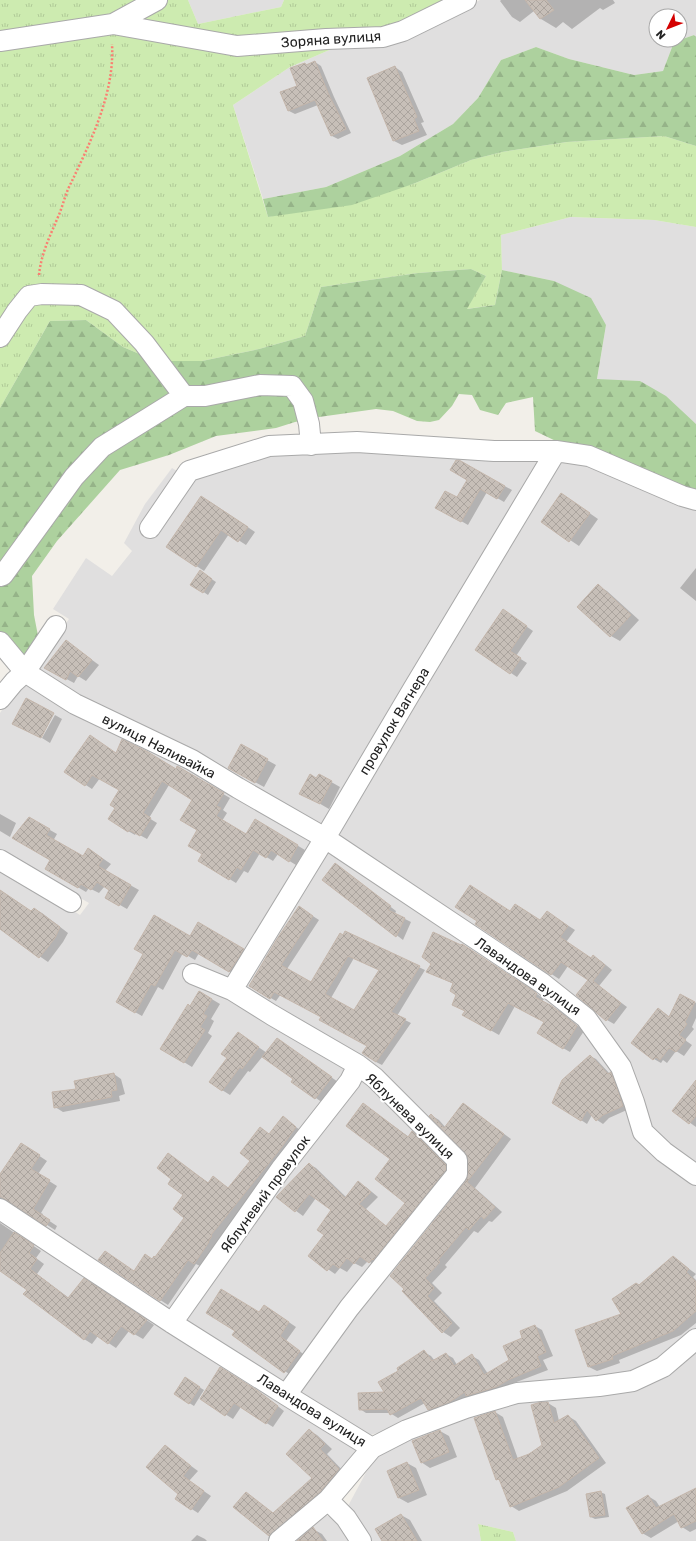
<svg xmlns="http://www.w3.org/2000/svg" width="696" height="1541" font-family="Rubik,sans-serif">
<defs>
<pattern id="grass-tufts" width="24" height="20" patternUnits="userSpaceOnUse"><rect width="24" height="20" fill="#cdebb0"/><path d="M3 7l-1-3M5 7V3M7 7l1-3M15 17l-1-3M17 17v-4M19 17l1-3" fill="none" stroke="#b0c997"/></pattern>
<pattern id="forest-firs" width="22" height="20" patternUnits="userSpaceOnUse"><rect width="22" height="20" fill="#add19e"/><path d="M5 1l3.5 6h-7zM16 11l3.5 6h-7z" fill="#95b388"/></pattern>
<pattern id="building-cross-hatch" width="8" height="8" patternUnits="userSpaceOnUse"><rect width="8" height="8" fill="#c7bfb8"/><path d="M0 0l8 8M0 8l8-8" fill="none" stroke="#aba49e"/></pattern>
</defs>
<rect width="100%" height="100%" fill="#f2efe9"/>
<path fill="#e0dfdf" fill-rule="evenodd" d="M188 0H284L281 7 198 24Z
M480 0H696V37L694 35 674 42 663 71 634 75 569 59 536 47 501 60 478 98 453 124 400 156 326 187 263 199 233 105 290 67 341 45 406 41ZM656 16H680V40H656Z
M571 217 654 220 696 227V424L640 381 597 380 606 325 554 281 502 270 501 235Z
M340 449 544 461 320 827 33 672 46 650 69 619 53 609 86 558 112 576 132 551 124 543 145 504 172 468 190 479 273 453Z
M565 456 696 504V1170L648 1130 590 1015 333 837 551 469Z
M27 679 312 833 314 849 231 983 346 1063 345 1081 166 1315 0 1205V865L80 915 89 903 0 852V713L16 689Z
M332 850 584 1020 631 1103 696 1180V1333L632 1377 405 1425 363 1437 295 1395 302 1379 463 1176 364 1062 253 997 247 987 246 976 319 856Z
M367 1079 454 1170 288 1386 178 1323 350 1086Z
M0 1212 356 1443 355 1460 324 1496 271 1541H0Z
M696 1349V1541H516L513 1532 478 1524 481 1541H364L348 1506 377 1452 509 1400 593 1393Z
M319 1513 340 1520 355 1541H283Z"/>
<path fill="url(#grass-tufts)" d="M0 0H188L198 24 281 7 284 0H454L341 45 290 67 233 105 268 217 413 184 471 160 502 152 567 142 664 136 696 146V227L654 220 571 217 501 235 502 270 495 305 466 309 486 276 471 269 418 273 321 287 305 336 259 349 202 361H156L123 347 86 320 50 321 0 408Z
M478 1524 513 1532 516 1541H481Z"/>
<path fill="url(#forest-firs)" d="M694 35 696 37V146L664 136 567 142 502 152 471 160 413 184 352 205 268 217 263 199 326 187 400 156 453 124 478 98 501 60 536 47 569 59 634 75 663 71 674 42Z
M471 269 486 276 467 309 495 305 502 270 554 281 591 298 606 325 597 379 640 381 666 396 696 424V491L591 446 560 443 535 431 533 397 506 403 498 415 480 410 472 395 459 394 452 406 439 420 430 422 417 421 393 411 376 409 319 417 295 422 276 428 216 436 169 455 120 470 57 541 32 576 34 615 39 641 15 672 0 652V408L50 321 86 320 123 347 156 361H202L259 349 305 336 321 287 418 273Z"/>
<path fill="#0003" fill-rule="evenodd" d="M501 0H613L615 3 603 10 600 8 572 29 563 22 556 28 541 19 534 11 520 22 512 17 500 1Z
M315 62 321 66 334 97 351 133 338 139 332 136 318 105 295 114 289 111 281 93 298 86 304 64 308 65Z
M395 67 402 72 424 122 421 123 427 135 402 145 394 141Z
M459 461 512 490 504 502 487 492 468 525 437 507 458 499 468 480Z
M562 494 598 519 579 546 542 521Z
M209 501 255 532 246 545 229 534 204 571 168 547Z
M696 568V601L680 588Z
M204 574 216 582 208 595 192 584Z
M598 586 607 591 639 620 620 641 611 636 579 607Z
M510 615 533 631 516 656 527 663 517 677 476 650Z
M66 641 99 665 86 681 78 676 74 683 46 668Z
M55 715 62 719 50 743 42 738Z
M242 746 276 765 264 787 230 768Z
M116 753 176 770 178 767 230 798 223 810 227 813 222 821 246 835 255 820 305 850 296 865 278 854 273 861 260 853 248 873 244 871 236 883 200 861 204 854 194 799 169 785 149 818 157 823 147 839 136 833 135 835 128 831 117 807 121 789 100 778 92 789 66 772Z
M319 775 340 787 329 809 310 798Z
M0 814 16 823 10 837 0 831Z
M29 818 57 834 53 841 83 857 89 849 111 864 105 871 139 890 127 909 106 897 111 889 105 886 99 893 89 888 86 892 47 869 51 860Z
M335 864 396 911 395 914 411 922 403 940 324 880Z
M0 890 32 912 34 909 42 913 68 933 63 942 48 962 0 929Z
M305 911 319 920 287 969 312 983 346 933 425 970 397 1016 411 1023 382 1065 376 1062 368 1045 322 1017 281 994 276 1001 250 986ZM354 958 380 970 355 1011 331 998Z
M511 912 540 921 547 912 575 930 566 942 592 959 593 957 601 961 612 970 599 986 627 1007 614 1024 607 1020 578 995 589 980 568 966 559 979 476 924Z
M199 923 251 954 237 976 199 953 195 960 183 953 163 990 158 987 142 1016 117 1002 144 954 190 938Z
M463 945 543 998 544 999 542 1002 560 1011 584 1031 570 1052 563 1048 545 1022 515 1006 499 1035 464 1015 466 1011 457 995 454 984 427 972Z
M200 992 220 1004 211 1019 214 1021 208 1033 212 1036 192 1067 161 1048Z
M680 995 696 1003V1018L692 1027 694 1029 685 1040 692 1045 684 1056 676 1051 667 1063 663 1060 661 1063 654 1059 659 1009 670 1017Z
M238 1033 267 1053 278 1039 338 1082 323 1103 292 1081 294 1079 263 1056 250 1072 248 1071 230 1095 222 1090 229 1058Z
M590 1056 596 1059 610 1074 617 1077 629 1109 609 1118 603 1124 597 1120 592 1115 587 1124 581 1120Z
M114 1074 121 1079 125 1094 119 1096 120 1101 63 1112 55 1107 77 1089Z
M696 1092V1127L673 1111Z
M463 1104 511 1139 475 1188 502 1212 492 1222 489 1221 478 1233 474 1231 445 1265 447 1267 432 1283 442 1293 434 1301 460 1328 451 1337 443 1332 403 1291 467 1181 470 1174 468 1155 431 1115 439 1120 446 1128Z
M370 1109 409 1137 412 1133 420 1137 453 1170 377 1266 368 1261 362 1267 354 1263 347 1272 340 1268 335 1274 309 1256 325 1235 333 1210 316 1198 303 1216 277 1197 309 1164 316 1168 346 1197 358 1183 366 1187 378 1197 366 1209 387 1227 407 1203 392 1159Z
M283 1118 303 1132 218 1240 219 1241 202 1267 196 1264 168 1305 99 1260 135 1272 156 1258 186 1217 185 1194 173 1179 168 1155 209 1183 213 1178 229 1188 251 1161 260 1129 270 1134Z
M29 1149 47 1161 38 1174 57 1186 41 1213 43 1214 42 1216 57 1226 55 1230 13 1203H3L0 1206V1176Z
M0 1223 41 1251 36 1258 44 1264 37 1274 69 1298 92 1284 154 1325 143 1339 129 1331 116 1348 98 1336 92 1344 84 1339 28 1289 0 1270Z
M673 1257 696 1274 693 1277 696 1280V1323L681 1335 619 1360 620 1363 597 1371 589 1367 623 1314 639 1286Z
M271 1310 296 1327 286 1341 306 1356 292 1376 233 1335 237 1330 260 1313Z
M535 1326 542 1330 553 1356 543 1360 548 1370 436 1413 429 1409 425 1403 398 1418 390 1413H366L360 1409 385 1393 400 1371 424 1352 431 1356 435 1361 446 1354 453 1358 457 1365 472 1356 479 1360 488 1374 510 1360 524 1339Z
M228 1373 265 1396 284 1411 273 1427 241 1407 233 1419 201 1399Z
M189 1381 204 1390 194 1406 175 1394Z
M548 1403 556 1408 559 1421 568 1416 576 1421 606 1463 567 1491 519 1511 511 1506 502 1482 497 1479 495 1412 503 1417 518 1459 529 1455 544 1446Z
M309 1431 317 1435 332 1449 327 1454 346 1474 277 1539 270 1535 246 1493 274 1514 314 1478Z
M440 1431 449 1436 457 1457 430 1468 421 1462Z
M165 1447 198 1471 189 1481 211 1496 198 1513 176 1499 180 1494Z
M407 1463 416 1468 427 1495 408 1503 399 1498 388 1471Z
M696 1490V1529L690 1532 682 1527 679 1521 651 1538 642 1533 648 1496 656 1501 660 1507Z
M600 1492 605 1494 609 1517 595 1519 591 1517Z
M401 1515 410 1520 422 1541H384Z
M313 1529 322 1534 327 1541H298Z
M197 1535 205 1539 207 1541H191Z"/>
<path fill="url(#building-cross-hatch)" stroke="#c4b6ab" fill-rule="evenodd" d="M525 0H546L554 10 540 19Z
M315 61 328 93 346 129 331 136 315 100 288 111 280 92 297 86 290 68 305 63 306 65Z
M395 66 417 117 414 119 419 131 393 141 367 78Z
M456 460H459L505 486 497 499 480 489 461 522 435 508 445 491 457 497 467 480 450 470Z
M561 493 590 513 569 542 541 522Z
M201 496 248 527 238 542 221 530 196 567 166 547Z
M200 570 212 579 203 593 190 585Z
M598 584 631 615 610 637 577 607Z
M503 609 527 626 510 651 521 658 510 674 475 650Z
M66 640 92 660 78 677 70 671 66 680 44 668Z
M26 698 54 713 41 738 12 724Z
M90 735 116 753 122 739 148 752 176 769 177 766 224 793 216 806 221 808 216 816 246 834 255 819 298 845 289 862 271 850 266 858 253 850 241 870 237 867 229 880 198 861 202 854 188 846 197 830 180 820 192 800 162 781 143 813 151 818 140 836 129 830 128 832 108 819 115 808 110 805 119 790 92 775 85 786 64 772Z
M241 744 268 759 255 783 228 768Z
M310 774 316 778 319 774 332 781 320 804 299 794Z
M29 817 50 829 46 835 83 856 88 848 103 859 98 866 131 885 119 906 105 898 109 890 97 882 91 890 81 884 78 888 45 869 50 860 12 838Z
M335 863 391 906 388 910 405 918 396 937 322 880Z
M470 885 510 911 515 904 540 920 547 911 568 926 560 937 591 958 593 955 605 965 593 981 621 1003 606 1021 576 995 588 980 561 962 551 975 475 924 477 921 455 907Z
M0 890 31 911 34 908 60 927 55 938 39 958 0 929Z
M299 906 313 916 281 965 311 982 340 933 343 935 345 931 420 966 391 1012 406 1019 376 1062 362 1053 367 1046 319 1020 321 1017 274 992 270 999 249 986 277 939ZM348 956 379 970 354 1010 325 994Z
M154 915 190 936 198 922 244 949 229 972 192 950 187 957 175 950 155 986 151 984 135 1013 116 1002 143 954 134 949Z
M433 932 461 945 462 944 535 992 537 994 535 997 552 1006 577 1026 563 1049 537 1033 544 1022 508 1003 491 1031 462 1015 465 1011 452 1005 456 995 450 991 453 983 426 972 431 964 422 957Z
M199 991 212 999 203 1014 207 1016 200 1027 205 1030 184 1063 160 1049 188 1004 190 1006Z
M680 994 695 1002 685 1022 687 1024 679 1035 686 1040 676 1052 669 1048 660 1060 656 1057 653 1060 631 1043 658 1008 669 1017Z
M238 1032 259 1047 242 1069 240 1067 222 1091 209 1082 227 1058 221 1054Z
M277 1038 332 1077 315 1099 291 1082 293 1079 262 1057Z
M590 1055 608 1074 611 1072 623 1106 603 1115 596 1121 587 1110 581 1121 552 1103 562 1080Z
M114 1073 117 1090 111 1091 112 1097 54 1108 52 1092 76 1089 74 1081Z
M696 1080V1116L689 1124 672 1111Z
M363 1103 408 1137 412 1131 446 1165V1170L373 1260 372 1259 369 1263 360 1256 354 1264 347 1258 339 1268 333 1264 327 1271 308 1256 324 1235 317 1230 331 1210 309 1194 295 1212 276 1197 309 1163 345 1198 358 1181 371 1192 359 1204 386 1226 405 1203 375 1179 390 1159 346 1126Z
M463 1103 504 1134 467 1182 495 1207 484 1219 481 1216 469 1230 466 1227 438 1260 440 1262 425 1278 434 1288 427 1296 452 1323 442 1333 402 1291 404 1289 390 1276 466 1181 468 1174 467 1155 429 1116 431 1114 444 1128Z
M283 1116 296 1127 281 1148 211 1235 212 1236 208 1242H209L194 1264 188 1260 160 1301 98 1260 105 1251 134 1271 145 1254 152 1259 154 1256 155 1257 184 1218 173 1209 183 1195 168 1184 171 1179 157 1168 168 1153 208 1183 213 1176 228 1188 250 1161 240 1153 260 1127 269 1134Z
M21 1143 40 1155 31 1169 50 1180 33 1209 50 1220 46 1226 0 1196V1174Z
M14 1232 34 1245 29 1253 37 1259 30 1269 68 1298 84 1278 147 1320 134 1335 121 1326 108 1344 90 1331 84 1340 23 1294 27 1290 0 1271V1253Z
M673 1256 689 1269 686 1272 696 1282V1311L673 1331 612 1356 613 1359 588 1367 575 1330 621 1314 612 1299 636 1283 639 1285Z
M221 1289 259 1312 264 1305 289 1322 280 1336 300 1351 284 1373 232 1335 235 1331 206 1313Z
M535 1325 546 1352 537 1356 541 1366 508 1380 496 1387 466 1396 465 1392 448 1403 428 1410 421 1398 390 1415 387 1409 359 1410 358 1393 384 1392 378 1382 398 1371 397 1368 424 1350 432 1361 446 1353 454 1366 472 1354 484 1375 509 1360 503 1346 522 1338 520 1331Z
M220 1367 258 1391 278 1406 266 1424 234 1403 225 1416 200 1399Z
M185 1377 200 1387 189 1404 174 1394Z
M541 1402H548L554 1423 568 1415 599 1458 559 1487 510 1507 499 1479 496 1480 474 1418 495 1411 513 1460 529 1454 542 1445 531 1405Z
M309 1429 325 1444 320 1449 339 1469 320 1492 269 1536 233 1507 246 1492 273 1513 312 1478 286 1454Z
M440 1430 449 1452 421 1463 412 1441Z
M165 1445 191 1466 183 1476 204 1491 191 1510 175 1499 178 1494 146 1467Z
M407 1462 419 1490 398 1498 387 1471Z
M696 1488V1521L681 1528 674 1514 642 1534 626 1508 648 1495 656 1508Z
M601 1491 605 1515 590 1517 586 1494Z
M401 1514 417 1541H382L375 1529Z
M313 1527 323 1541H297Z"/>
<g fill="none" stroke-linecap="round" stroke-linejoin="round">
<defs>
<path id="minor" d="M113 24 157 0
M0 41 113 24 237 46 326 39 383 37 403 31 466 0
M0 337 17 311 29 296 42 294 81 295 114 311 144 343 184 396H205L260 385 292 386 303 401 309 424 311 445
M150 528 189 471 269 446 357 442 494 451H556L589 456 682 496 696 500
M0 576 3 575 74 477 102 447 184 396
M0 642 25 672 56 626
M0 699 14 682 25 672 75 704 192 760 238 788 325 838 542 983 586 1018 621 1067 634 1102 643 1132 664 1152 696 1175
M0 860 71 902
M193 974 232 990 272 1015 358 1065 375 1078 457 1160V1174L349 1308 286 1395
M232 990 325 838 413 689 556 451
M0 1209 172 1323 286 1395 372 1448 407 1430 466 1408 517 1393 599 1386 633 1381 663 1367 696 1339
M172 1323 281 1169 350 1081 358 1065
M328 1500 346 1518 361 1541
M279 1541 328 1500 372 1448"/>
</defs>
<use href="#minor" stroke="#a9a9a9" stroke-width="22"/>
<path stroke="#fa8072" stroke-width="2.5" stroke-dasharray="2 2" stroke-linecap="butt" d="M39 275C41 254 50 236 58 217 63 206 65 194 71 183 91 141 115 92 112 44"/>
<use href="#minor" stroke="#fff" stroke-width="20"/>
</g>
<g text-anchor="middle" stroke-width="4" stroke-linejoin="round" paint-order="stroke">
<g font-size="14" fill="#222" stroke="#fff">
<text transform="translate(331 39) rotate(-4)" y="5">Зоряна вулиця</text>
<text transform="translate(394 721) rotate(-59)" y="5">провулок Вагнера</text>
<text transform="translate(159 746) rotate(27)" y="5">вулиця Наливайка</text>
<text transform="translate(528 976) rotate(35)" y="5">Лавандова вулиця</text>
<text transform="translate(410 1116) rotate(44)" y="5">Яблунева вулиця</text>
<text transform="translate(265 1194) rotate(-54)" y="5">Яблуневий провулок</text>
<text transform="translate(312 1410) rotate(32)" y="5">Лавандова вулиця</text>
</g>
</g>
<g transform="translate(668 28) rotate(227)"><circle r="19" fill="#ffffff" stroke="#a7a7a7"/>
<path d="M0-3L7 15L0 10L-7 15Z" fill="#d40000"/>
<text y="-6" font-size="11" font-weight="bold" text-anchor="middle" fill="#222222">N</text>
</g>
</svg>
